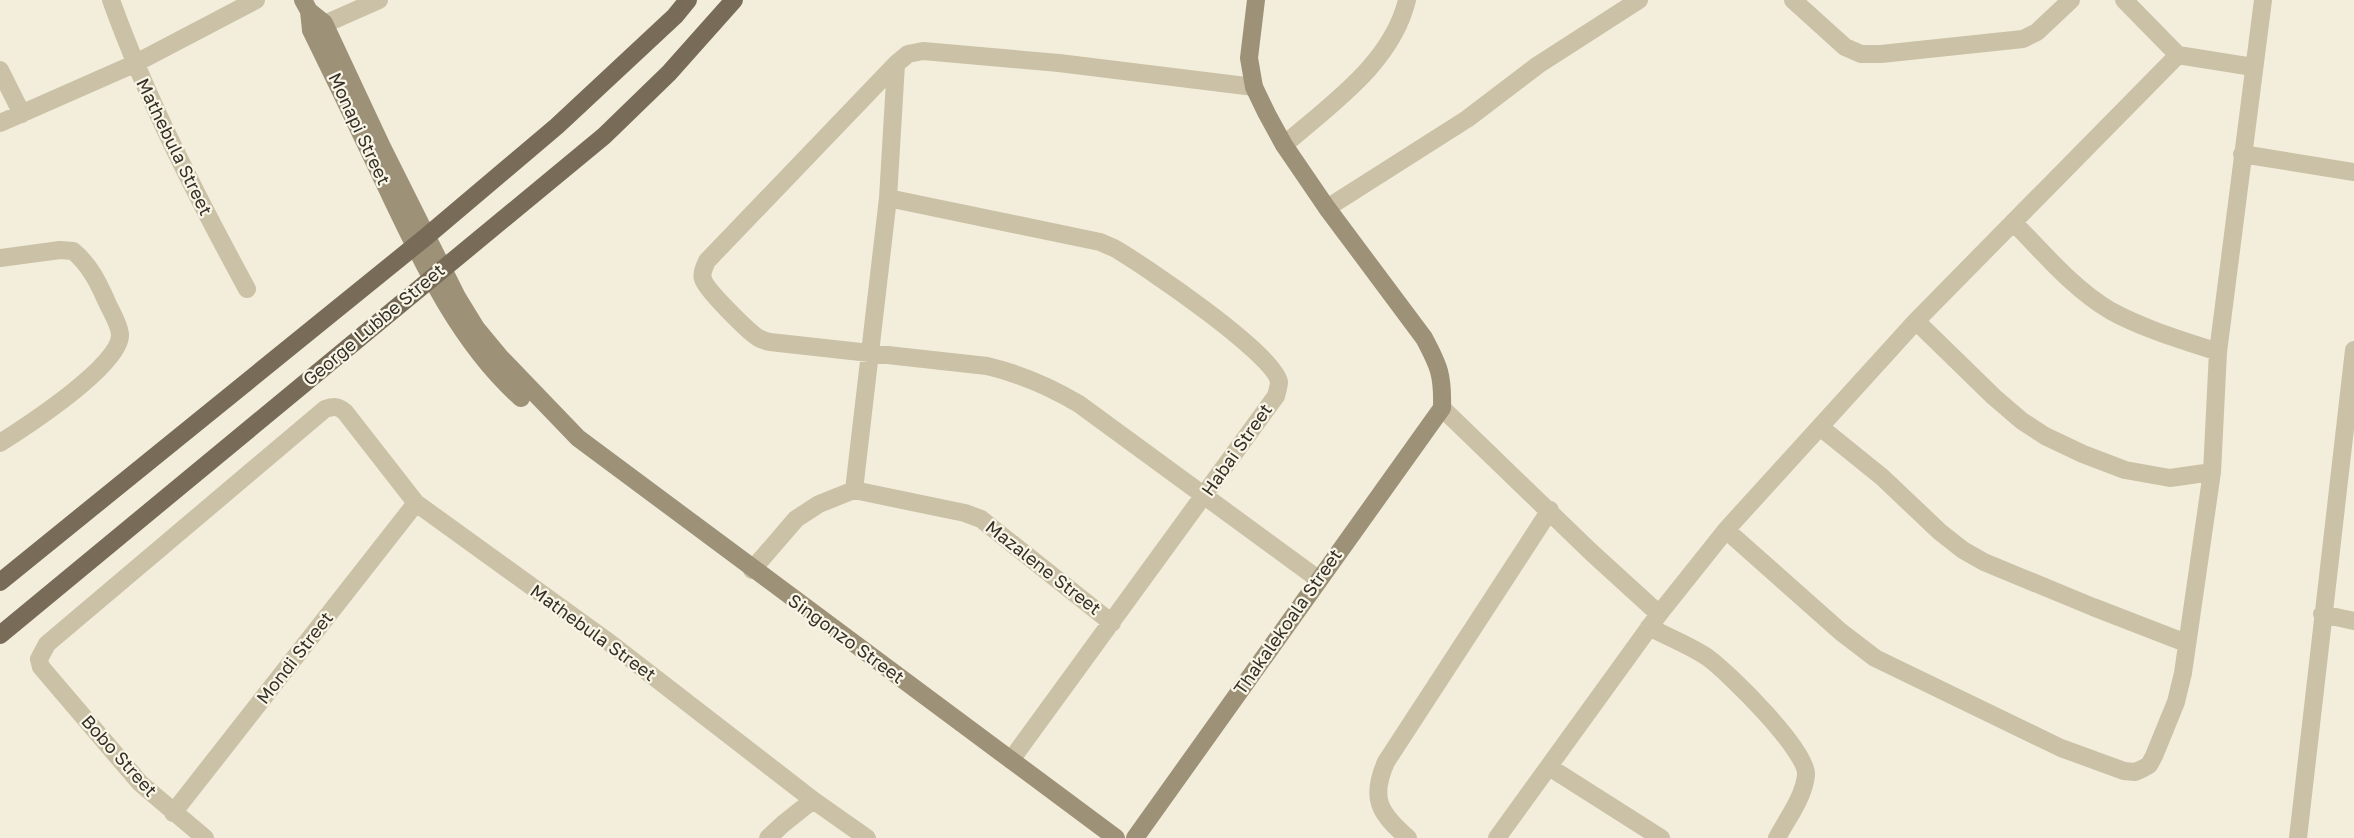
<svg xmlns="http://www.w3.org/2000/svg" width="2354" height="838" font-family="'Golos Text',sans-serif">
<rect width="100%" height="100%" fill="#f2eedb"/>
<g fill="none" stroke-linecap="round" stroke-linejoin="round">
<path stroke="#cac1a6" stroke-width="18" d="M111 0C147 100 196 195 247 289
M1793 0 1845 47 1861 54H1881L2023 39 2037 32 2071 0
M2124 0 2178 55 2253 67
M311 30 379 0
M0 70 22 114
M1254 87 1059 63 923 51 908 54 896 64 707 261C705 266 701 273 703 279 706 290 747 330 757 337 761 340 766 341 770 342L987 366C1021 374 1049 386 1079 404L1318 579
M0 123 134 64 256 0
M1284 145C1331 104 1392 63 1407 0
M2242 154 2354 172
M888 198 1100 242 1114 248C1142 264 1275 354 1279 382 1279 386 1277 392 1276 396L1011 760
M1327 208 1467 119 1538 65 1639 0
M2013 222C2043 252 2073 289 2111 311 2144 329 2182 340 2218 352
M0 258 60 250 73 251C89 264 98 282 106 300 110 310 119 323 120 334 123 364 25 427 0 443
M1916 321 1994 397 2022 421 2045 436 2083 454 2125 470 2170 478 2212 472
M1442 408 1591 552 1659 614
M1820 427 1882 477 1940 532 1963 550 1984 562 2093 607 2186 643
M854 490 888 198 896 64
M1726 530 1841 632 1875 658 2061 748 2124 771 2135 772 2142 769 2149 765 2154 756 2176 702 2183 673 2212 472 2218 352 2263 0
M752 570 796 519 819 504 854 490 965 513 981 519 1112 623
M2322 614 2354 621
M1649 627C1668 637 1689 645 1707 657 1728 672 1808 751 1806 775 1804 797 1787 819 1777 838
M1549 767 1661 838
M173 813 416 503
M205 838 140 783 41 667 39 659 47 644 325 409C334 406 338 406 345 412L416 503 610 643 813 800 867 838
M768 838 783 824 813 800
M1408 838C1379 813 1370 798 1386 762L1550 510
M1497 838 1659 614 1726 530 1916 321 2178 55
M2298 838 2354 350"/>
<path stroke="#9d9178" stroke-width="18" d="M303 0 309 11 324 23 382 147 457 297 476 328 500 357 578 438 1116 838
M309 11 311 30C335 79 359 129 382 178 419 255 456 340 521 398
M1135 838 1442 408C1443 375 1439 366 1424 338L1327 208 1284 145 1267 114 1254 87 1249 58 1256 0"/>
<path stroke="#786c58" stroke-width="18" d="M0 582 427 236 557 126 675 16 688 0
M0 635 604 136 669 73 734 0"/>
</g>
<g text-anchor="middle" stroke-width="4.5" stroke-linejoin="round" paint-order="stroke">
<g font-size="18" fill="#363027" stroke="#f9f6e7">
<text transform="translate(359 129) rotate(65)" y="6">Monapi Street</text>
<text transform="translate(174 147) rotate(64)" y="6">Mathebula Street</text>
<text transform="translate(374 325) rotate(-40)" y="6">George Lubbe Street</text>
<text transform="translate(1237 450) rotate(-55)" y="6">Habai Street</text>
<text transform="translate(1043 568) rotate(38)" y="6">Mazalene Street</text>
<text transform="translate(1288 622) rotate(-55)" y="6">Thakalekoala Street</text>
<text transform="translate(593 633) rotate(36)" y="6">Mathebula Street</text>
<text transform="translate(846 639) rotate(36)" y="6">Singonzo Street</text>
<text transform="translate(295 658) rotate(-52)" y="6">Mondi Street</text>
<text transform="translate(119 756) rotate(48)" y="6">Bobo Street</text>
</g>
</g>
</svg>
